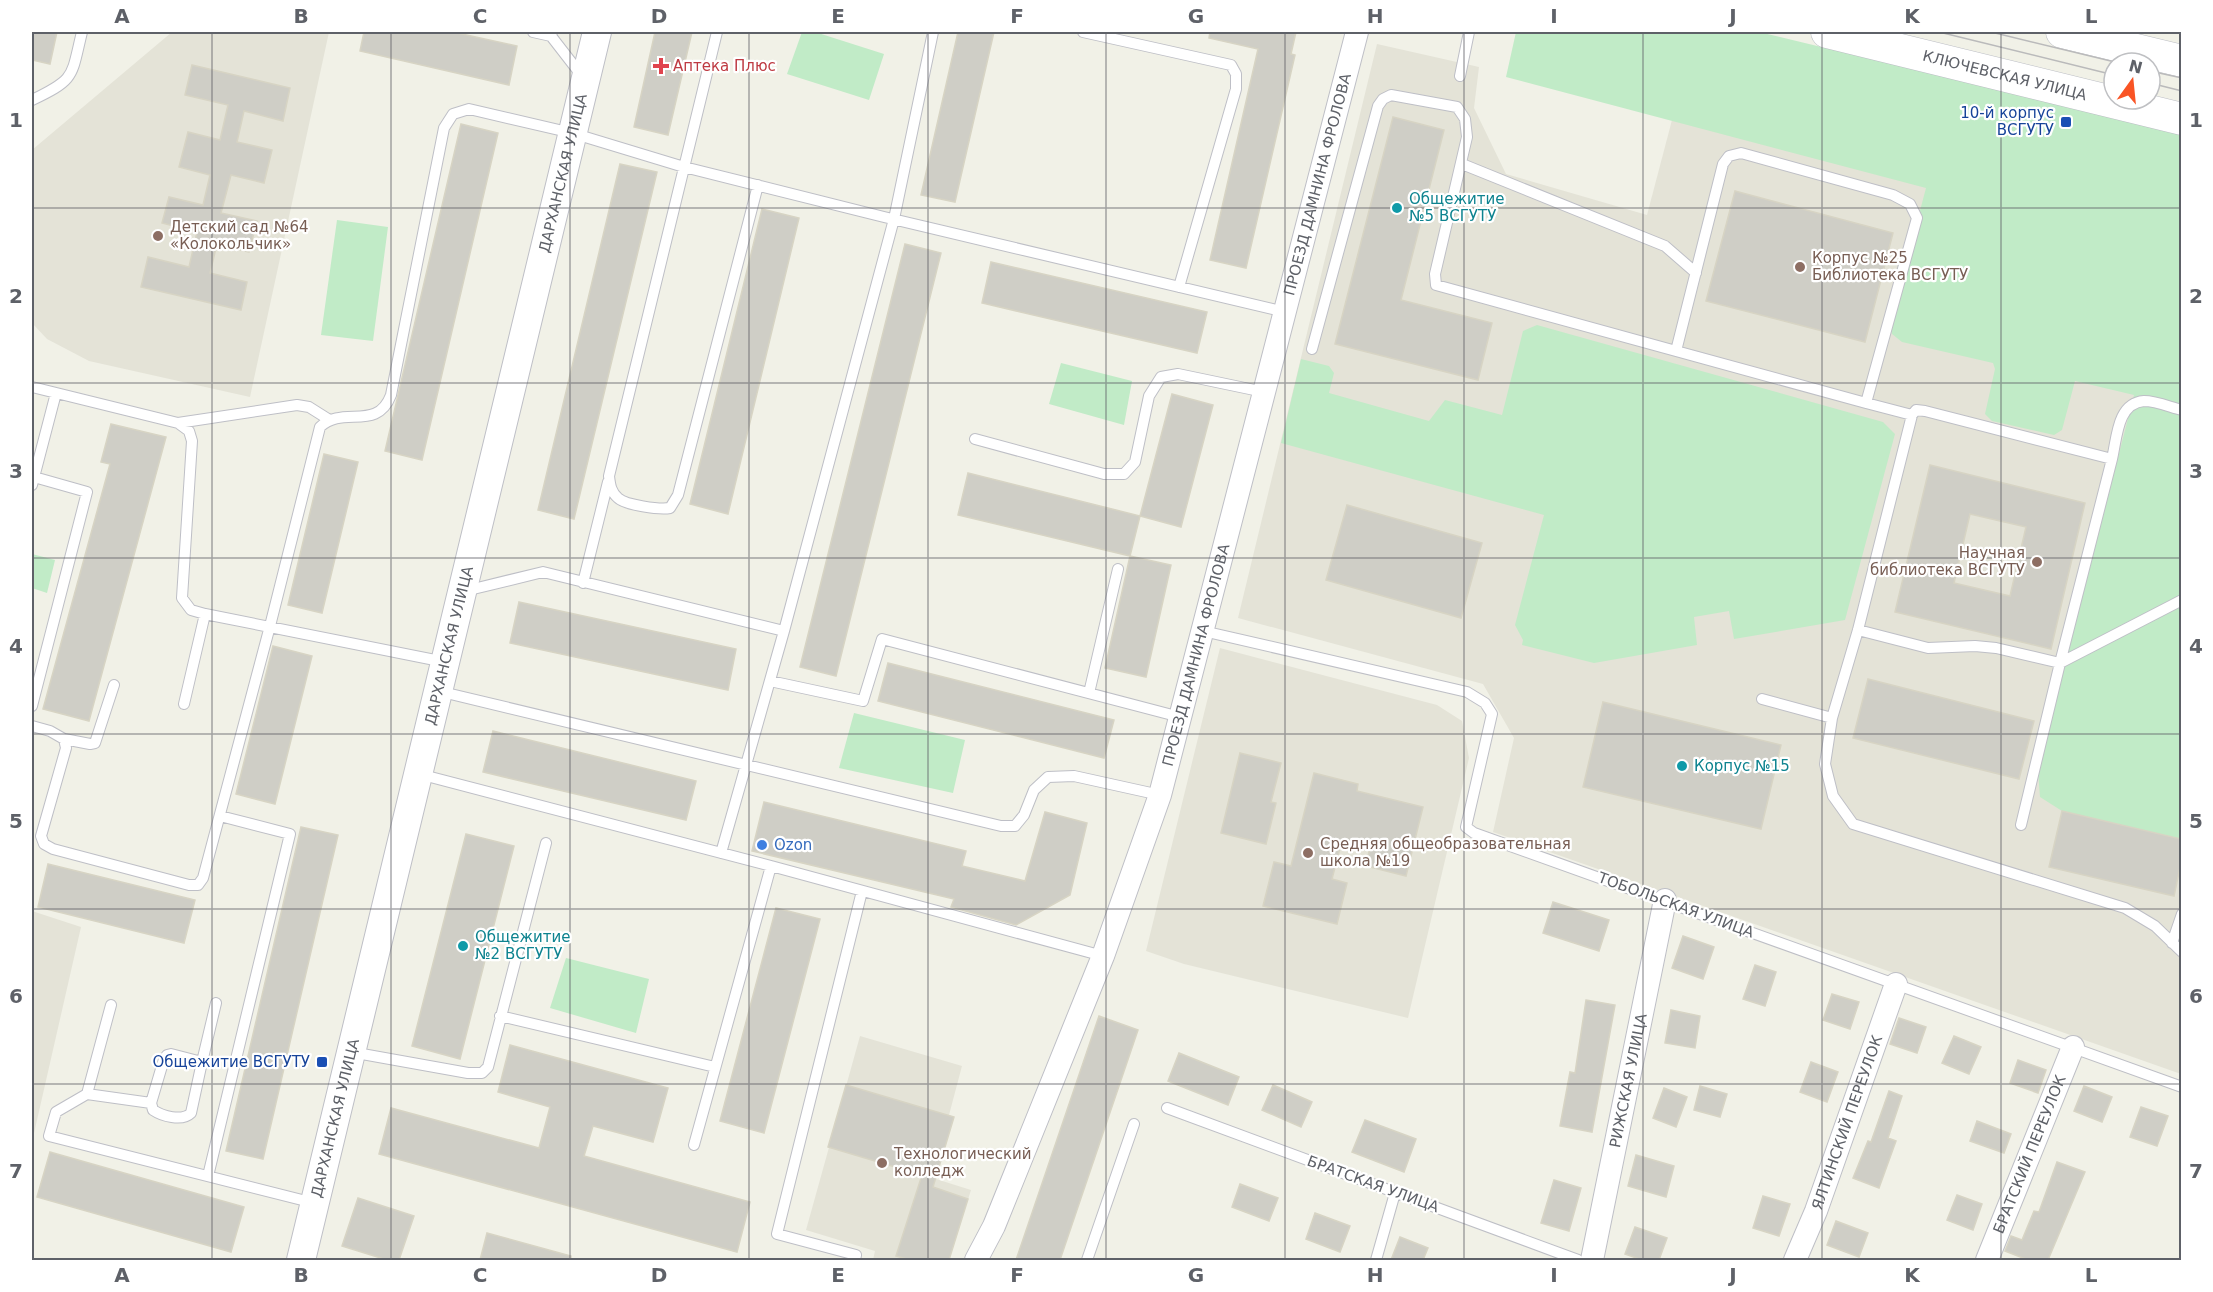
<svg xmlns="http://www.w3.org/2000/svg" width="2213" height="1292" font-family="'DejaVu Sans',sans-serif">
<rect width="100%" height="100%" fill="#f1f1e7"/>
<path fill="#e4e3d7" d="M172 32H329L250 397 89 361 47 339 32 323V150Z
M1377 44 1479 67 1474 108 1506 174 1647 215 1672 120 2181 254V1074L1493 832 1514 738 1483 684 1238 618Z
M1220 648 1437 705 1462 721 1469 758 1408 1018 1184 964 1146 951Z
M32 911 81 927 32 1142Z
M860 1036 962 1066 949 1115 954 1117 936 1179 971 1190 949 1260H873L875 1251 806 1230Z"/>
<path fill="#c1ebc7" d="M802 32H815L884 54 869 100 787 74Z
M1516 32H1759L2181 134V839L2062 811 2040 797 2038 771 2134 395 2075 381 2062 430 2054 435 1992 421 1985 414 1995 369 1993 363 1902 342 1892 334 1890 324 1926 188 1506 77Z
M337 220 388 227 373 341 321 335Z
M1537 325 1883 422 1895 434 1845 620 1734 639 1729 611 1694 617 1697 645 1594 663 1522 645 1523 640 1515 625 1544 515 1281 443 1301 359 1329 366 1334 373 1329 393 1429 421 1445 400 1502 415 1523 331Z
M1061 363 1132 381 1124 425 1049 404Z
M32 554 55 560 47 593 32 588Z
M854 713 965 740 953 793 839 768Z
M566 958 649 979 636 1033 550 1008Z"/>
<path fill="#cfcec6" stroke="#d7d4c4" stroke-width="1.5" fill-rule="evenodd" d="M32 32H57L50 64 32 60Z
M364 32H453L517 46 509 85 360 51Z
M655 32H692L668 135 634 127Z
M958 32H994L955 202 921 195Z
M1210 32H1296L1291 54 1295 55 1246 268 1210 260 1258 49 1209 38Z
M192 65 290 88 283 121 244 111 237 142 272 150 264 183 231 175 221 213 257 221 249 252 217 244 210 273 247 282 241 310 141 287 148 257 189 267 197 232 162 223 169 197 203 205 210 175 179 167 188 132 220 140 228 105 185 95Z
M1393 117 1444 130 1401 300 1492 323 1478 380 1335 344Z
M461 124 498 133 422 460 385 451Z
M620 164 657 172 574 519 538 510Z
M1735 191 1893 233 1865 342 1706 301Z
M762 209 799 218 728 514 690 504Z
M905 244 941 253 836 676 800 667Z
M991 262 1207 312 1197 353 982 303Z
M1172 394 1213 405 1181 527 1140 516Z
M111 424 166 437 89 721 43 709 110 464 101 462Z
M324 454 358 462 322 613 288 605Z
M1930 465 2085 503 2051 649 1895 612ZM1970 514 2026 527 2010 596 1954 583Z
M968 473 1140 516 1130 556 958 515Z
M1347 505 1482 543 1461 618 1326 580Z
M1130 556 1171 565 1146 677 1105 668Z
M519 602 736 649 728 690 510 643Z
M273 646 312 656 275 804 236 794Z
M888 663 1114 720 1104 758 878 701Z
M1868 679 2034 721 2019 779 1853 738Z
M1603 702 1781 745 1761 829 1583 787Z
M493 731 696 781 686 820 483 772Z
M1240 753 1281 763 1271 802 1276 803 1266 844 1221 833Z
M1314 773 1358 784 1357 791 1423 807 1406 876 1366 866 1370 847 1342 840 1332 879 1347 883 1337 924 1263 906 1274 862 1291 866Z
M764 802 966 851 962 866 1025 881 1045 812 1087 823 1070 895 1016 925 951 907 954 899 752 851Z
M2062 811 2181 839V863L2174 896 2049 867Z
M301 827 338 835 263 1159 226 1151Z
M466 834 514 846 460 1059 412 1046Z
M48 864 195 900 184 943 38 907Z
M1553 902 1609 920 1599 951 1543 933Z
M776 908 820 919 764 1133 720 1121Z
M1683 936 1714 947 1703 979 1672 968Z
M1755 965 1776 972 1765 1006 1743 999Z
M1832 994 1859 1002 1850 1029 1823 1020Z
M1586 1000 1615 1005 1592 1132 1560 1126 1570 1072 1575 1073Z
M1671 1010 1700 1016 1695 1048 1665 1043Z
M1099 1016 1138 1030 1060 1260H1016Z
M1899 1018 1926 1027 1917 1053 1890 1044Z
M1954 1036 1981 1047 1969 1074 1942 1063Z
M510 1045 668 1088 653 1142 593 1126 584 1156 750 1202 737 1252 379 1154 391 1108 539 1148 550 1107 498 1092Z
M1179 1053 1239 1077 1228 1105 1168 1081Z
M2018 1060 2046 1070 2038 1093 2010 1083Z
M1811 1062 1838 1072 1827 1102 1800 1092Z
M846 1085 954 1117 933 1187 968 1199 949 1260H910L896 1256 922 1175 828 1147Z
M1273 1085 1312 1102 1301 1127 1262 1110Z
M1700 1086 1727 1094 1720 1117 1694 1110Z
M2084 1086 2112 1097 2102 1122 2074 1111Z
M1664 1088 1687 1097 1676 1127 1653 1118Z
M1889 1091 1902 1096 1888 1138 1896 1141 1879 1188 1853 1178 1868 1141 1871 1142Z
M2141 1107 2168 1116 2157 1146 2130 1137Z
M1365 1120 1416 1139 1404 1172 1352 1152Z
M1977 1121 2011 1134 2004 1153 1970 1141Z
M50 1152 244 1207 231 1252 37 1197Z
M1636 1155 1674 1166 1666 1197 1628 1186Z
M2057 1162 2085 1172 2048 1260H2028L2005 1251 2011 1236 2022 1240 2034 1211 2039 1212Z
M1554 1180 1581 1188 1569 1231 1541 1223Z
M1240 1184 1278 1198 1269 1221 1232 1207Z
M1957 1195 1982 1204 1973 1230 1947 1220Z
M1763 1196 1790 1204 1779 1236 1753 1228Z
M358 1198 414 1216 399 1260H387L342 1246Z
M1315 1213 1350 1226 1340 1252 1306 1239Z
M1836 1221 1868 1233 1859 1257 1827 1245Z
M1635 1227 1667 1238 1659 1260H1642L1625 1254Z
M487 1233 571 1256V1260H480Z
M1400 1237 1428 1248 1423 1260H1391Z"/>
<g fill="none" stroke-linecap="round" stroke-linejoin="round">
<defs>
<path id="service" d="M533 32 551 36 552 32
M717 32 609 476C610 485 611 492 618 498 625 505 660 510 670 508L678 495 758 185
M1083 32 1231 65 1236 74V89L1179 287
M551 36 582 76
M1460 76 1469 32
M32 100C76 79 71 77 82 32
M1462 164 1665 246 1696 273
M1312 349 1378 106 1383 99 1391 95 1457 107 1465 119 1467 137 1435 274 1436 285 1676 351 1723 164 1729 156 1741 153 1893 195 1910 204 1917 218 1866 403 1912 415
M1676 351 1866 403
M32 387 178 423 189 431 192 441 182 598 191 610 205 614 445 662
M178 423 297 405 309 407 328 419
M975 439 1104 474H1124L1135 462 1149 396 1161 377 1178 374 1264 392
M2112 459C2117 438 2117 403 2144 401 2156 401 2170 407 2182 410
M32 485 56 393
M583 583 608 482
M465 591 543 572 784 631
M1858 630 1928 648 1975 646 1996 648 2060 663 2112 459 1925 411 1916 410 1912 415 1858 630 1832 718 1825 764 1833 796 1853 824 2125 908 2155 926 2182 952
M1203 631 1467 692 1485 703 1492 714 1466 827 1474 833 2182 1087
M770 681 863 701 882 639 1180 717
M438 691 1001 826H1015L1024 815 1034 790 1048 777 1074 776 1160 795
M1089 693 1118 569
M1762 699 1832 718
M184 704 205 614
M32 706 87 492 34 477
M32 726 50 731 64 739 66 748 41 836 44 844 53 849 189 885H198L203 878 270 626 320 427C343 405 377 432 391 395L444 128 453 114 469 109 572 133 684 167 884 217 1285 312
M64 739 90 744 95 743 114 685
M419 774 771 866 1103 956
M2021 825 2060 663 2182 600
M721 853 784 631 894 219 933 32
M2172 943 2182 914
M111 1005 87 1094 56 1112 49 1136 314 1203
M500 1016 715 1067
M351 1052 468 1073H482L488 1067 546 843
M202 1062 216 1003
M87 1094 151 1103 164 1059 167 1055 171 1054 202 1062 191 1113C182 1122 162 1116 153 1110L151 1103
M1167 1108 1578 1260
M694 1145 771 866
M208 1176 290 834 220 816
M855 1260 856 1255 777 1234 862 891
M1087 1260 1134 1124
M1376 1260 1395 1193"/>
<g id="minor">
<path id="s1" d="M976 1260 994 1226 1103 956 1160 795 1357 32"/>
<path id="s2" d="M1592 1260 1665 900"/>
<path id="s3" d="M1795 1260 1816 1211 1896 984"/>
<path id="s4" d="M1987 1260 2073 1047"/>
</g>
<g id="tertiary">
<path id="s5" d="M301 1260 597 32"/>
</g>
<g id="secondary">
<path id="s6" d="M1827 32 2182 119"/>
<path d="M2062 32 2182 61"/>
</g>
</defs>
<use href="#service" stroke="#bebfc6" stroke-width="12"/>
<use href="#minor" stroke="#bebfc6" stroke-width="24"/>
<use href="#tertiary" stroke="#bebfc6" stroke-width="30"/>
<use href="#secondary" stroke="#bcbec5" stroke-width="33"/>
<use href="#service" stroke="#fff" stroke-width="10"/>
<use href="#minor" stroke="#fff" stroke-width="22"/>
<use href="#tertiary" stroke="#fff" stroke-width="28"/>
<use href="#secondary" stroke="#fff" stroke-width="32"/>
<path stroke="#bababb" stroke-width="1.5" d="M1939 32 2114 75
M1991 32 2119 63
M2150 71 2182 78
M2150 83 2182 91"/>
</g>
<path fill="none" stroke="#5e6168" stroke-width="1.5" stroke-opacity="0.55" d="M212 32V1260M391 32V1260M570 32V1260M749 32V1260M928 32V1260M1106 32V1260M1285 32V1260M1464 32V1260M1643 32V1260M1822 32V1260M2001 32V1260M32 208H2182M32 383H2182M32 558H2182M32 734H2182M32 909H2182M32 1084H2182"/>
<path fill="#e0444e" stroke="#fff" stroke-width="2" d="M658 57h6v6h6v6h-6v6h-6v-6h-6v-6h6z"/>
<g fill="#1a4fb4" stroke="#fff" stroke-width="2">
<rect x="2060" y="116" width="12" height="12" rx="3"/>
<rect x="316" y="1056" width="12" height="12" rx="3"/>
</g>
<g fill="#0f9aa8" stroke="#fff" stroke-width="2">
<circle cx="1397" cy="208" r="6"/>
<circle cx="1682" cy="766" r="6"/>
<circle cx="463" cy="946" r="6"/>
</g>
<g fill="#8d6e63" stroke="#fff" stroke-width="2">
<circle cx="158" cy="236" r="6"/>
<circle cx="1800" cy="267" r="6"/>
<circle cx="2037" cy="562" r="6"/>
<circle cx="1308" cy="853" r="6"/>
<circle cx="882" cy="1163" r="6"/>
</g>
<circle fill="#3f7fe0" stroke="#fff" stroke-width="2" cx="762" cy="845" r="6"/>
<g text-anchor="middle" stroke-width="4.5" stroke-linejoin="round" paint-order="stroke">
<g font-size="15" fill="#be3a42" stroke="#fff" text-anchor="start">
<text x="673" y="71">Аптека Плюс</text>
</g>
<g font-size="15" fill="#5e6168" stroke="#fff">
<text dy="5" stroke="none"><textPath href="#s6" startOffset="183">КЛЮЧЕВСКАЯ УЛИЦА</textPath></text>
<text dy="5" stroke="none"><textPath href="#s5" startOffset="1118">ДАРХАНСКАЯ УЛИЦА</textPath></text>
<text dy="5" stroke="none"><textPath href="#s1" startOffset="1131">ПРОЕЗД ДАМНИНА ФРОЛОВА</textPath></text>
<text dy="5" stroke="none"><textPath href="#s5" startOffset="632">ДАРХАНСКАЯ УЛИЦА</textPath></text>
<text dy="5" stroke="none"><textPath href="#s1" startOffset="645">ПРОЕЗД ДАМНИНА ФРОЛОВА</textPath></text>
<text transform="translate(1676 905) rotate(20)" y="5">ТОБОЛЬСКАЯ УЛИЦА</text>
<text dy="5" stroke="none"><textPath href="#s2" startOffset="183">РИЖСКАЯ УЛИЦА</textPath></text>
<text dy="5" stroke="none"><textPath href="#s5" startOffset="146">ДАРХАНСКАЯ УЛИЦА</textPath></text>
<text dy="5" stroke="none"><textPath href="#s3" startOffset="147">ЯЛТИНСКИЙ ПЕРЕУЛОК</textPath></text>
<text dy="5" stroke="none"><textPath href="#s4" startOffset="114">БРАТСКИЙ ПЕРЕУЛОК</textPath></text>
<text transform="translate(1373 1184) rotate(20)" y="5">БРАТСКАЯ УЛИЦА</text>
</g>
<g font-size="15" fill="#164399" stroke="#fff" text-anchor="end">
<text x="2054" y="118">10-й корпус<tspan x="2054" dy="17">ВСГУТУ</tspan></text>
<text x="310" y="1067">Общежитие ВСГУТУ</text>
</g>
<g font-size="15" fill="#0d838f" stroke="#fff" text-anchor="start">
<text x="1409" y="204">Общежитие<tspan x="1409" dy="17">№5 ВСГУТУ</tspan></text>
<text x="1694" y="771">Корпус №15</text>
<text x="475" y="942">Общежитие<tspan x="475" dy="17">№2 ВСГУТУ</tspan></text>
</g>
<g font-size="15" fill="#785e54" stroke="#fff" text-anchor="start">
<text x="170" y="232">Детский сад №64<tspan x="170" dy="17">«Колокольчик»</tspan></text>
<text x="1812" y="263">Корпус №25<tspan x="1812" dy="17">Библиотека ВСГУТУ</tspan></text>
<text x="2025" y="558" text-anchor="end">Научная<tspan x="2025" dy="17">библиотека ВСГУТУ</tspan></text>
<text x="1320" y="849">Средняя общеобразовательная<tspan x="1320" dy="17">школа №19</tspan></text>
<text x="894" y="1159">Технологический<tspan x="894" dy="17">колледж</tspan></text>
</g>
<g font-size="15" fill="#366cbe" stroke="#fff" text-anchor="start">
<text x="774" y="850">Ozon</text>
</g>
</g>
<rect width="2213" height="1292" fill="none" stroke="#ffffff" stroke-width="66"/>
<g transform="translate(2132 81) rotate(15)"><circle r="28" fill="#ffffff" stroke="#bfc0c3" stroke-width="1.5"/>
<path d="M0-4.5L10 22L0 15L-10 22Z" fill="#f95425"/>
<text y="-9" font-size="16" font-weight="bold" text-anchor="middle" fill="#5e6168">N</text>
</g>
<rect x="33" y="33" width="2147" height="1226" fill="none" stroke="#5e6168" stroke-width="2"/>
<g font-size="20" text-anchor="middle" font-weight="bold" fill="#5e6168">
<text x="122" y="23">A</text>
<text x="301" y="23">B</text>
<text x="480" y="23">C</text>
<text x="659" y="23">D</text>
<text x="838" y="23">E</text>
<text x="1017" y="23">F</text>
<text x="1196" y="23">G</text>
<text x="1375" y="23">H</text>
<text x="1554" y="23">I</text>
<text x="1733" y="23">J</text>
<text x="1912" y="23">K</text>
<text x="2091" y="23">L</text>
<text x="16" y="127">1</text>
<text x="2196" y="127">1</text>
<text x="16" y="303">2</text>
<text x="2196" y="303">2</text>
<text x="16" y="478">3</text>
<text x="2196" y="478">3</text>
<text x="16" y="653">4</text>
<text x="2196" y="653">4</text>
<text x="16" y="828">5</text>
<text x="2196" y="828">5</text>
<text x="16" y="1003">6</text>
<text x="2196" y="1003">6</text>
<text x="16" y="1178">7</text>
<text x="2196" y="1178">7</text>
<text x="122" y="1282">A</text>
<text x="301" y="1282">B</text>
<text x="480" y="1282">C</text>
<text x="659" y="1282">D</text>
<text x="838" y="1282">E</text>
<text x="1017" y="1282">F</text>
<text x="1196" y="1282">G</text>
<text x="1375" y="1282">H</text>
<text x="1554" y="1282">I</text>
<text x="1733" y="1282">J</text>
<text x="1912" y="1282">K</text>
<text x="2091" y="1282">L</text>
</g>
</svg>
